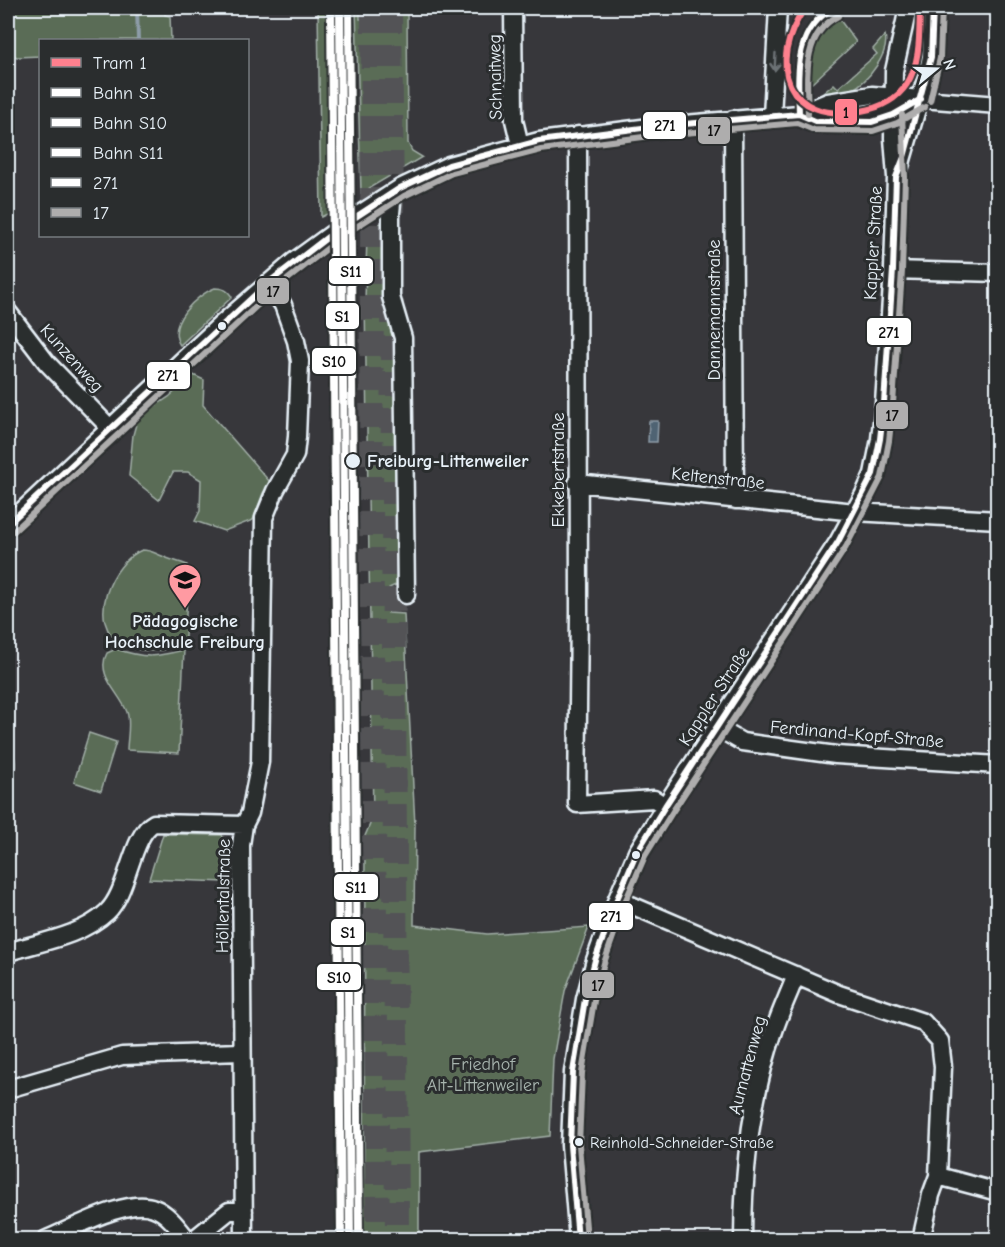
<svg xmlns="http://www.w3.org/2000/svg" width="1005" height="1247" font-family="'Comic Neue',sans-serif">
<rect width="100%" height="100%" fill="#37373b"/>
<filter id="ink" filterUnits="userSpaceOnUse"><feTurbulence type="fractalNoise" baseFrequency=".0167" numOctaves="2"/><feDisplacementMap in="SourceGraphic" scale="12" xChannelSelector="R" yChannelSelector="G"/><feConvolveMatrix kernelMatrix="1 2 1 2 8 2 1 2 1" color-interpolation-filters="sRGB"/></filter>
<g filter="url(#ink)">
<path fill="#5a6c56" stroke="#a1aea7" stroke-width="1.5" d="M8 8H154V13H162V8H165V15L170 16 171 40H40V56L17 57 8 53Z
M318 8H330L333 211 321 217Z
M356 8H360V19H381V8H407L408 143 412 151 422 157 361 193Z
M837 16 856 42 810 85 807 84 812 39 824 25Z
M885 35C890 53 868 82 851 90 842 94 832 93 822 94L834 84 838 88 877 54 873 49Z
M385 221 398 340 402 582 389 588 388 613 404 614 415 825 414 925 487 934 589 927 565 991 553 1059 550 1136 419 1152V1239L364 1240 365 836 373 817 365 301 367 236 369 230Z
M215 288C223 288 228 290 232 297L180 345C166 324 196 295 215 288Z
M191 374 204 380 203 405 270 482 263 493 253 520 224 531 195 521 200 511 201 480 188 472H173L159 500 129 476 133 435 138 417 169 397 190 377Z
M142 550C151 550 154 553 162 556 170 560 178 561 187 565L188 568 185 637 180 645C172 644 169 648 162 650 150 652 133 650 122 644 85 624 111 562 142 550Z
M116 649C146 659 155 657 184 650L179 753 127 750C127 739 131 723 127 712 120 693 95 675 107 653Z
M8 725H9L16 767 8 764Z
M89 733 116 742 101 791 74 782Z
M163 834 222 835 224 839 225 882 149 879Z"/>
<path fill="#506373" stroke="#8d9ca8" stroke-width="1.5" d="M649 421H658L657 442H648Z"/>
<g fill="none" stroke-linecap="round" stroke-linejoin="round">
<path stroke="#8d9ca8" stroke-width="4" d="M137 8 138 40"/>
<path stroke="#525357" stroke-width="24" stroke-dasharray="24 12" stroke-linecap="butt" d="M373 8 371 511 378 1240
M390 8 392 217
M392 300 397 1240"/>
<defs>
<path id="minor" d="M513 8 514 120 520 145
M799 114 815 121 872 122 902 110
M772 116 778 8
M733 119 735 500
M578 135 579 612 577 804 654 799 665 806
M899 170 927 75 931 57 933 8
M393 193 391 213V297L403 338 406 595
M893 270 998 273
M8 312 47 363 110 428
M577 483 855 512 998 520
M8 524 219 326 293 262 352 219 400 188 449 165 539 141 650 127 799 114 828 102 872 95 998 105
M716 727 742 742 836 755 998 765
M617 899 839 994 923 1022 940 1041 943 1067 938 1176 931 1195 921 1240
M8 952C40 942 82 936 107 912 129 891 131 835 154 823L244 825
M8 1089 122 1056 241 1052
M938 1176 998 1192
M45 1240C72 1229 128 1197 154 1208 168 1213 179 1229 188 1240
M193 1240 229 1211H244
M244 1240 241 845 244 825 250 813 260 762 264 518 275 491 295 455 297 437 300 361 296 341 283 305 268 283
M578 1240 570 1145 573 1072 585 999 595 960 617 899 637 852 665 806 838 542 864 494 873 474 880 439 884 403 893 270 896 177 893 138 894 71 908 8
M743 1240C743 1169 751 1098 774 1031 780 1012 789 994 796 975"/>
</defs>
<use href="#minor" stroke="#e8f1f8" stroke-width="21"/>
<use href="#minor" stroke="#2a2d2e" stroke-width="16"/>
<defs>
<path id="bus-1" d="M799 114C798 74 793 29 834 8
M8 524 268 283 342 226 400 188 449 165 539 141 650 127 799 114 815 121 872 122 893 115 921 99
M578 1240 570 1145 573 1072 585 999 595 960 617 899 637 852 665 806 838 542 873 474 880 439 884 403 893 270 896 177 904 157 931 57 933 8"/>
<path id="bus-2" d="M930 101 940 58 942 8
M808 114C807 78 801 35 838 16
M14 531 274 290 347 233 404 196 452 173 541 150 651 136 797 123 814 130 873 131 897 123 925 107
M587 1239 579 1145 582 1073 594 1001 604 963 625 902 645 856 673 811 846 547 882 477 889 441 893 404 902 271 905 177 902 115"/>
</defs>
<use href="#bus-1" stroke="#2a2d2e" stroke-width="10"/>
<use href="#bus-2" stroke="#2a2d2e" stroke-width="10"/>
<use href="#bus-1" stroke="#fff" stroke-width="6"/>
<use href="#bus-2" stroke="#aeadad" stroke-width="6"/>
<defs>
<path id="rail-1" d="M340 8 350 1240"/>
<path id="rail-2" d="M331 8 341 1240"/>
<path id="rail-3" d="M349 8 359 1240"/>
</defs>
<use href="#rail-1" stroke="#2a2d2e" stroke-width="12"/>
<use href="#rail-2" stroke="#2a2d2e" stroke-width="12"/>
<use href="#rail-3" stroke="#2a2d2e" stroke-width="12"/>
<use href="#rail-1" stroke="#fff" stroke-width="8"/>
<use href="#rail-2" stroke="#fff" stroke-width="8"/>
<use href="#rail-3" stroke="#fff" stroke-width="8"/>
<defs>
<path id="tram-1" d="M805 8C766 64 786 124 861 111 880 108 897 99 907 84 921 61 919 33 920 8"/>
</defs>
<use href="#tram-1" stroke="#2a2d2e" stroke-width="10"/>
<use href="#tram-1" stroke="#ff808e" stroke-width="6"/>
</g>
<defs><path id="oneway-shaft" d="M-6 0H5M1.5-3L5.5 0L1.5 3" fill="none" stroke-width="1.6" stroke-linecap="round" stroke-linejoin="round" transform="scale(1.5)"/></defs>
<use stroke="#6c7275" href="#oneway-shaft" transform="translate(775 62) rotate(93)"/>
</g>
<defs>
<symbol id="university-pin" viewBox="-11 -11 22 30"><path d="M0 17L-7.5 6A9.5 9.5 0 1 1 7.5 6Z" fill="#ff9aa2" stroke="#2a2d2e"/><path d="M0-5L7-2L0 1L-7-2ZM-4 1L0 2.5L4 1V4Q0 6-4 4Z" fill="#111"/></symbol>
</defs>
<g fill-rule="evenodd">
<use href="#university-pin" x="166" y="561" width="38" height="52"/>
</g>
<g fill="#e8f1f8" stroke="#2a2d2e" stroke-width="2">
<circle cx="222" cy="326" r="5"/>
<circle cx="353" cy="461" r="8"/>
<circle cx="636" cy="855" r="5"/>
<circle cx="579" cy="1142" r="5"/>
</g>
<g text-anchor="middle" stroke-width="6" stroke-linejoin="round" paint-order="stroke">
<g font-size="16" fill="#e8f1f8" stroke="#2a2d2e" text-anchor="start">
<text x="590" y="1148">Reinhold-Schneider-Straße</text>
</g>
<g font-size="18" fill="#e8f1f8" stroke="#2a2d2e">
<text transform="translate(495 77) rotate(-91)" y="6">Schnaitweg</text>
<text transform="translate(873 243) rotate(-87)" y="6">Kappler Straße</text>
<text transform="translate(714 310) rotate(-90)" y="6">Dannemannstraße</text>
<text transform="translate(72 358) rotate(48)" y="6">Kunzenweg</text>
<text transform="translate(558 470) rotate(-90)" y="6">Ekkebertstraße</text>
<text transform="translate(718 478) rotate(6)" y="6">Keltenstraße</text>
<text transform="translate(714 696) rotate(-57)" y="6">Kappler Straße</text>
<text transform="translate(857 734) rotate(5)" y="6">Ferdinand-Kopf-Straße</text>
<text transform="translate(223 896) rotate(-89)" y="6">Höllentalstraße</text>
<text transform="translate(747 1065) rotate(-75)" y="6">Aumattenweg</text>
</g>
<g font-size="18" font-weight="bold" fill="#e8f1f8" stroke="#2a2d2e" text-anchor="start">
<text x="367" y="467">Freiburg-Littenweiler</text>
</g>
<g font-size="18" font-weight="bold" fill="#e8f1f8" stroke="#2a2d2e">
<text x="185" y="627">Pädagogische<tspan x="185" dy="21">Hochschule Freiburg</tspan></text>
</g>
<g font-size="18" fill="#a8b5af" stroke="#2a2d2e">
<text x="483" y="1070">Friedhof<tspan x="483" dy="21">Alt-Littenweiler</tspan></text>
</g>
</g>
<g stroke="#2a2d2e" stroke-width="2">
<rect x="834" y="98" width="24" height="28" rx="6" fill="#ff808e"/>
<rect x="642" y="111" width="45" height="29" rx="6" fill="#fff"/>
<rect x="697" y="116" width="34" height="29" rx="6" fill="#aeadad"/>
<rect x="328" y="257" width="46" height="28" rx="6" fill="#fff"/>
<rect x="256" y="277" width="34" height="28" rx="6" fill="#aeadad"/>
<rect x="325" y="302" width="35" height="28" rx="6" fill="#fff"/>
<rect x="866" y="317" width="46" height="29" rx="6" fill="#fff"/>
<rect x="311" y="347" width="46" height="28" rx="6" fill="#fff"/>
<rect x="146" y="361" width="45" height="29" rx="6" fill="#fff"/>
<rect x="875" y="401" width="34" height="29" rx="6" fill="#aeadad"/>
<rect x="333" y="873" width="46" height="28" rx="6" fill="#fff"/>
<rect x="588" y="902" width="46" height="29" rx="6" fill="#fff"/>
<rect x="330" y="918" width="35" height="28" rx="6" fill="#fff"/>
<rect x="316" y="963" width="46" height="28" rx="6" fill="#fff"/>
<rect x="581" y="971" width="34" height="28" rx="6" fill="#aeadad"/>
</g>
<g font-size="16" text-anchor="middle" font-weight="bold" fill="#111">
<text x="846" y="118">1</text>
<text x="665" y="131">271</text>
<text x="714" y="136">17</text>
<text x="351" y="277">S11</text>
<text x="273" y="297">17</text>
<text x="342" y="322">S1</text>
<text x="889" y="338">271</text>
<text x="334" y="367">S10</text>
<text x="168" y="381">271</text>
<text x="892" y="421">17</text>
<text x="356" y="893">S11</text>
<text x="611" y="922">271</text>
<text x="348" y="938">S1</text>
<text x="339" y="983">S10</text>
<text x="598" y="991">17</text>
</g>
<rect width="1005" height="1247" fill="none" stroke="#2a2d2e" stroke-width="30"/>
<rect x="15" y="15" width="975" height="1217" fill="none" stroke="#e8f1f8" stroke-width="2" filter="url(#ink)"/>
<rect x="39" y="39" width="210" height="198" fill="#2a2d2e" stroke="#767b7f" stroke-width="1.5"/>
<rect x="51" y="58" width="30" height="9" fill="#ff808e" stroke="#767b7f" stroke-width="1.5"/>
<text x="93" y="69" font-size="18" fill="#e8f1f8">Tram 1</text>
<rect x="51" y="88" width="30" height="9" fill="#ffffff" stroke="#767b7f" stroke-width="1.5"/>
<text x="93" y="99" font-size="18" fill="#e8f1f8">Bahn S1</text>
<rect x="51" y="118" width="30" height="9" fill="#ffffff" stroke="#767b7f" stroke-width="1.5"/>
<text x="93" y="129" font-size="18" fill="#e8f1f8">Bahn S10</text>
<rect x="51" y="148" width="30" height="9" fill="#ffffff" stroke="#767b7f" stroke-width="1.5"/>
<text x="93" y="159" font-size="18" fill="#e8f1f8">Bahn S11</text>
<rect x="51" y="178" width="30" height="9" fill="#ffffff" stroke="#767b7f" stroke-width="1.5"/>
<text x="93" y="189" font-size="18" fill="#e8f1f8">271</text>
<rect x="51" y="208" width="30" height="9" fill="#aeadad" stroke="#767b7f" stroke-width="1.5"/>
<text x="93" y="219" font-size="18" fill="#e8f1f8">17</text>
<g transform="translate(936 69) rotate(71)" stroke="#2a2d2e" stroke-width="4.5" paint-order="stroke">
<path d="M0-4.5L10 22L0 15L-10 22Z" fill="#e8f1f8"/>
<text y="-9" font-size="16" font-weight="bold" text-anchor="middle" fill="#e8f1f8">N</text>
</g>
</svg>
